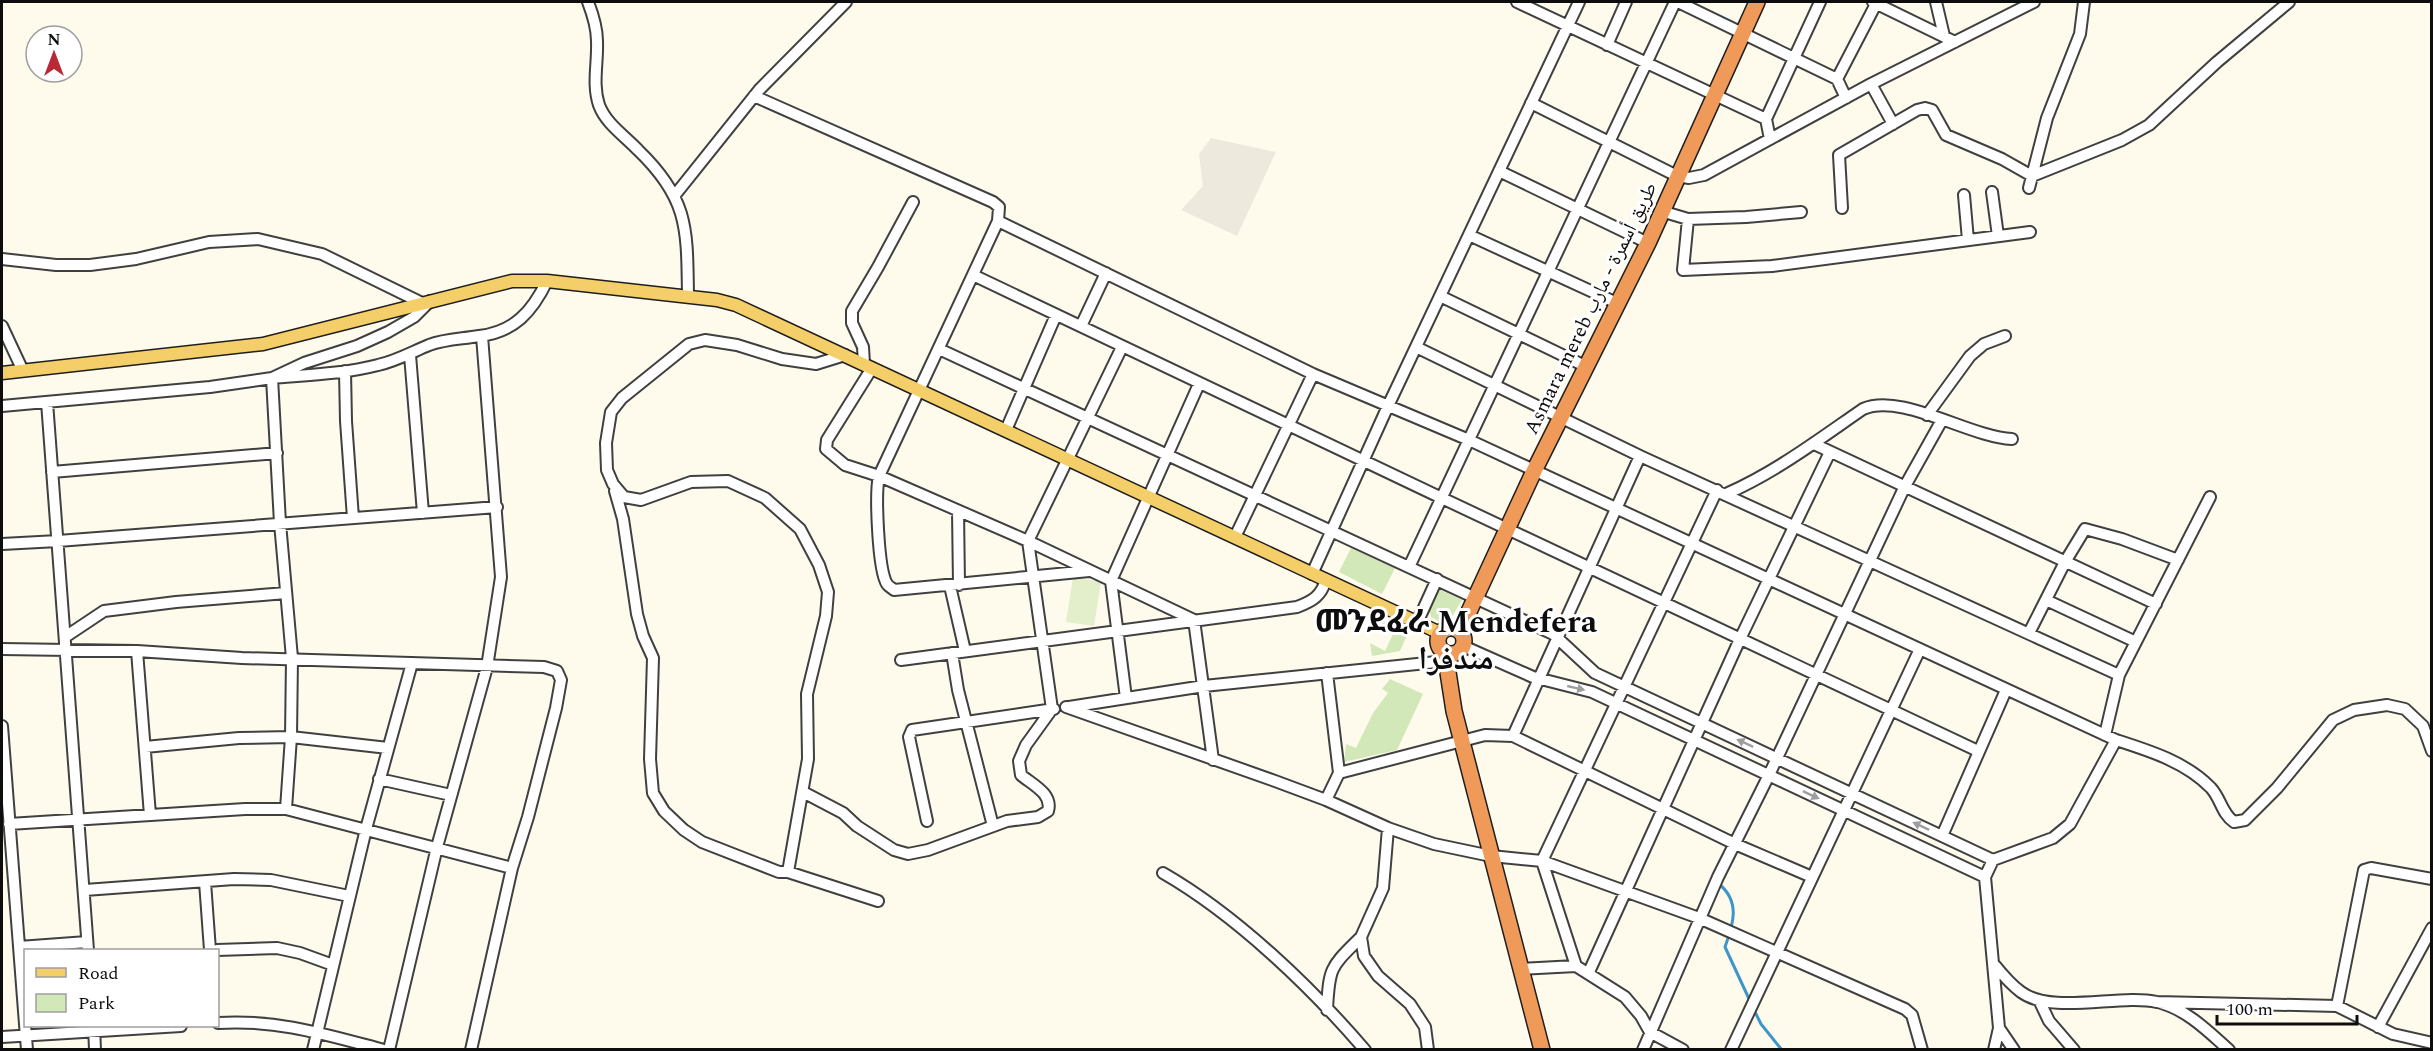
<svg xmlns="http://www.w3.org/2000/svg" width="2433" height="1051" font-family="Spectral,'Noto Naskh Arabic','Noto Sans Ethiopic',serif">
<rect width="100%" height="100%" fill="#fefbed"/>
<path fill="#d2e8b8" d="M1351 548 1395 568 1382 594 1339 572Z
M1438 589 1462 600 1451 618 1440 622 1431 617 1429 608Z
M1381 620 1408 633 1400 651 1372 656 1370 643 1385 651 1394 632 1379 624Z
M1390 679 1423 694 1397 750 1344 762 1346 744 1356 748 1373 713 1388 693 1382 689Z"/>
<path fill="#e3efca" d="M1073 577 1101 582 1094 626 1066 622Z"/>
<path fill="#eee9dd" d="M1211 138 1276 152 1237 236 1181 210 1203 186 1199 154Z"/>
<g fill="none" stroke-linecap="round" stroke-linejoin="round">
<path stroke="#3d95c9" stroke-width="3" d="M1719 884C1741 902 1733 925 1725 947L1750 1001
M1754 1010 1761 1024 1782 1050"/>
<defs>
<path id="minor" d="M588 2C593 15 597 27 597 41 598 63 592 84 599 105 606 124 625 136 638 150 689 199 687 229 688 296
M1517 2 1766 119
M1678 2 1837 79 1846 98
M1873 2 1955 42
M1936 2 1944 36
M1607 45 1626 2
M1837 79 1877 2
M1871 84 1893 124
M754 96 993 202 999 207 998 221 879 476C875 493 878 570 887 584 889 587 892 588 894 590L1089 571
M1531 103 1677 176 1689 178 1704 175 1871 84 2034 2
M1770 139 1766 119 1820 2
M1499 171 1648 243
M2029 188 2047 118 2080 34 2084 2
M1992 192 1998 236
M675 195 759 90 846 2
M1964 195 1968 240
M1842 208 1839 155 1917 110 1925 108 1932 110 1946 135 2002 159 2032 176 2122 140 2149 125 2217 62 2289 2
M1661 211 1688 219 1746 217 1801 212
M1688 219 1683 270 1772 266 2030 232
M998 221 1313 374 1469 440 2116 740C2150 751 2186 762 2211 788 2221 799 2222 814 2234 822L2245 820 2277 788 2333 720 2354 710 2387 705 2405 709 2423 726 2432 751
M1469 235 1619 304
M2 259 56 265H90L136 259 209 242 258 239 322 254 422 303
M973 275C1307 436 1643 592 1978 751
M1440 296 1587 367
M2 326 23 371
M1081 326 1106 273
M1416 347 1640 456 2119 675
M939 349 1553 634 1595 673 1993 860 2053 838 2070 824 2116 740
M410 355 423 513
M845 355 816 364 782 359 737 345 705 340 689 344 622 398 611 412 606 443 607 470 613 484 624 497 641 500 691 482 728 481 765 498 800 529 819 565 828 592 826 616 807 694 808 759 788 872 878 901
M864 364 863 347 852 323V311L878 267 913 202
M872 368 827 440 826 449 845 465 879 476 1028 541 1194 620 1213 760
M345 371 346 421 353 518
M47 402 88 950
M2 406 210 387 272 378 304 363 357 346 388 332 414 317 430 301
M1927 415 1970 356 1984 344 2005 336
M1006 430 1056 315
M1814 444 2156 604
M52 472 277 453
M615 491 623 519 637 614 643 636 653 658 650 759 653 793 664 811 684 830 702 842 779 872H788
M1726 494C1776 472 1818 440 1863 409 1901 392 1969 437 2012 439
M958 511 959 585
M1235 537 1313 374
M2 544 58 541 497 507
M1409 567 1675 2
M1312 574 1388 406 1579 2
M950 586 965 651
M2046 600 2136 642
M1417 623 1437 579
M2029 633 2065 562 2085 529 2122 539 2178 560
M65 637 104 611 176 602 286 593
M1463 646 1533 677 1592 692 1985 877
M2 649 137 651 242 658 544 667 557 671 561 680 556 708 528 817 512 868 471 1050
M137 651 150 815
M952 653 958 690 993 826
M901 660 1297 607C1313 601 1321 596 1326 580
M1126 698 1111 581 1199 384
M1066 707 1275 781 1326 800 1388 828 1434 844 1491 856 1542 861 1699 918 1905 1009 1912 1015 1922 1050
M1069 707 1204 686 1446 661
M2 726 27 1050
M2105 735 2119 675 2210 497
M1513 736 1640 456
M145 747 239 738 291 737 388 748
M1339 773 1485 735 1513 736 1735 844 1812 877
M379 779 451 795
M803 792 843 813 857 826 894 850 908 854 928 850 1007 821 1038 817 1048 811C1053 794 1033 785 1021 775L1019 761 1026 745 1052 709 1028 541 1122 347
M1326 800 1339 773 1327 673
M286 809 291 737 292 658 280 523 272 378C307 375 343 374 378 365 396 361 412 352 429 345 445 339 462 339 479 336 514 332 532 312 547 281
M927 821 909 737 912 730 1054 709
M9 824 245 809H286L512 868
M1388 828 1383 888 1361 937 1364 956 1378 976 1410 1004 1425 1027 1428 1050
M1942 836 2006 690
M1993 860 1985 877 1999 1028 1994 1050
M1163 873C1236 915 1310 986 1365 1050
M205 882 210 950
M85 890 234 879 271 880 349 896
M19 947 87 942
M217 950 277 948 300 953 333 965
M1993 963C2001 973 2010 984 2021 992 2052 1015 2119 994 2157 1002 2185 1008 2208 1031 2229 1050
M1576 966 1542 861 1717 490
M1521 969 1576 966 1625 997 1641 1016 1650 1032 1683 1050
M1589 972 1740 639 1830 452
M2039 1000 2049 1021 2074 1050
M2156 1002 2337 1006 2393 1034 2432 1043
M2337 1006 2364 870 2371 868 2432 879
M1327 1010C1329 966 1331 967 1361 937
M218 1023C277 1019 327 1035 384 1050
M94 1026 95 1050
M2378 1027 2432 928
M1999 1028 2014 1050
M2 1037 181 1026
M313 1050 366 829 412 663
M389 1050 437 847 487 667 501 577 482 336
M1643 1050 1718 877 1769 775 1905 486 1942 420
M1731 1050 1920 649"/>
<path id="major" d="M2 373 263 344 512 281H547L717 300 736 305 1440 633"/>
<path id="highway" d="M1438 641a13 13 0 1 1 26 0a13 13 0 1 1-26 0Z
M1460 631 1534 471 1648 243 1757 2
M1445 653 1454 711 1542 1050"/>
</defs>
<use href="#minor" stroke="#404040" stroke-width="14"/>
<use href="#major" stroke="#1e1e1e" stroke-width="15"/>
<use href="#highway" stroke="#1e1e1e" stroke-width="18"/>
<use href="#minor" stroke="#fff" stroke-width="10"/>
<use href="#major" stroke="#f4ce68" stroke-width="12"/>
<use href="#highway" stroke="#f09a5a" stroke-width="15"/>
</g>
<defs><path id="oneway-solid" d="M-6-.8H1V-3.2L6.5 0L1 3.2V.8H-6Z" transform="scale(1.5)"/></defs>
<g fill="#9e9e9e">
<use href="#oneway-solid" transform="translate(1576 688) rotate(13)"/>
<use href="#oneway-solid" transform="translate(1745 743) rotate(-155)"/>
<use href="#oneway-solid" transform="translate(1811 795) rotate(25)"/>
<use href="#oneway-solid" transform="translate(1921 826) rotate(-155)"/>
</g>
<g text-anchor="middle" stroke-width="6" stroke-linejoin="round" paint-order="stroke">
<g font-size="20" fill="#0d0d0d" stroke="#fff">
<text transform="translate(1590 308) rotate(-64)" y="7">Asmara mereb طريق أسمرة - مارب</text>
</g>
<g font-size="32" font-weight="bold" fill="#0d0d0d" stroke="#fff">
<text x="1456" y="632">መንደፈራ Mendefera<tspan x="1456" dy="37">مندفرا</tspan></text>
</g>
</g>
<rect width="2433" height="1051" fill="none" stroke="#0d0d0d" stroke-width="6"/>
<rect x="24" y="949" width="195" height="78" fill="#ffffff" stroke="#9e9e9e" stroke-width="1.5"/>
<rect x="36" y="968" width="30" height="9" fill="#f4ce68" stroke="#9e9e9e" stroke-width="1.5"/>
<text x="78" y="979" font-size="18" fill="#0d0d0d">Road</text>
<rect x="36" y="994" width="30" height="18" fill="#d2e8b8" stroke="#9e9e9e" stroke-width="1.5"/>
<text x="78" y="1009" font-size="18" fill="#0d0d0d">Park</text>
<g transform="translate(54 54)"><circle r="28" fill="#ffffff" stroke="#9e9e9e" stroke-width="1.5"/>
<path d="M0-4.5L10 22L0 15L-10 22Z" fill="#b82935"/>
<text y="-9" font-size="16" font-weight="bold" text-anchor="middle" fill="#0d0d0d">N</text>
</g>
<path d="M2217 1015v9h140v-9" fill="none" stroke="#0d0d0d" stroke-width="3"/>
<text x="2226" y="1015" font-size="18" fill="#0d0d0d" stroke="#ffffff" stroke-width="4.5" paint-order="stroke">100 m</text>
</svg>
